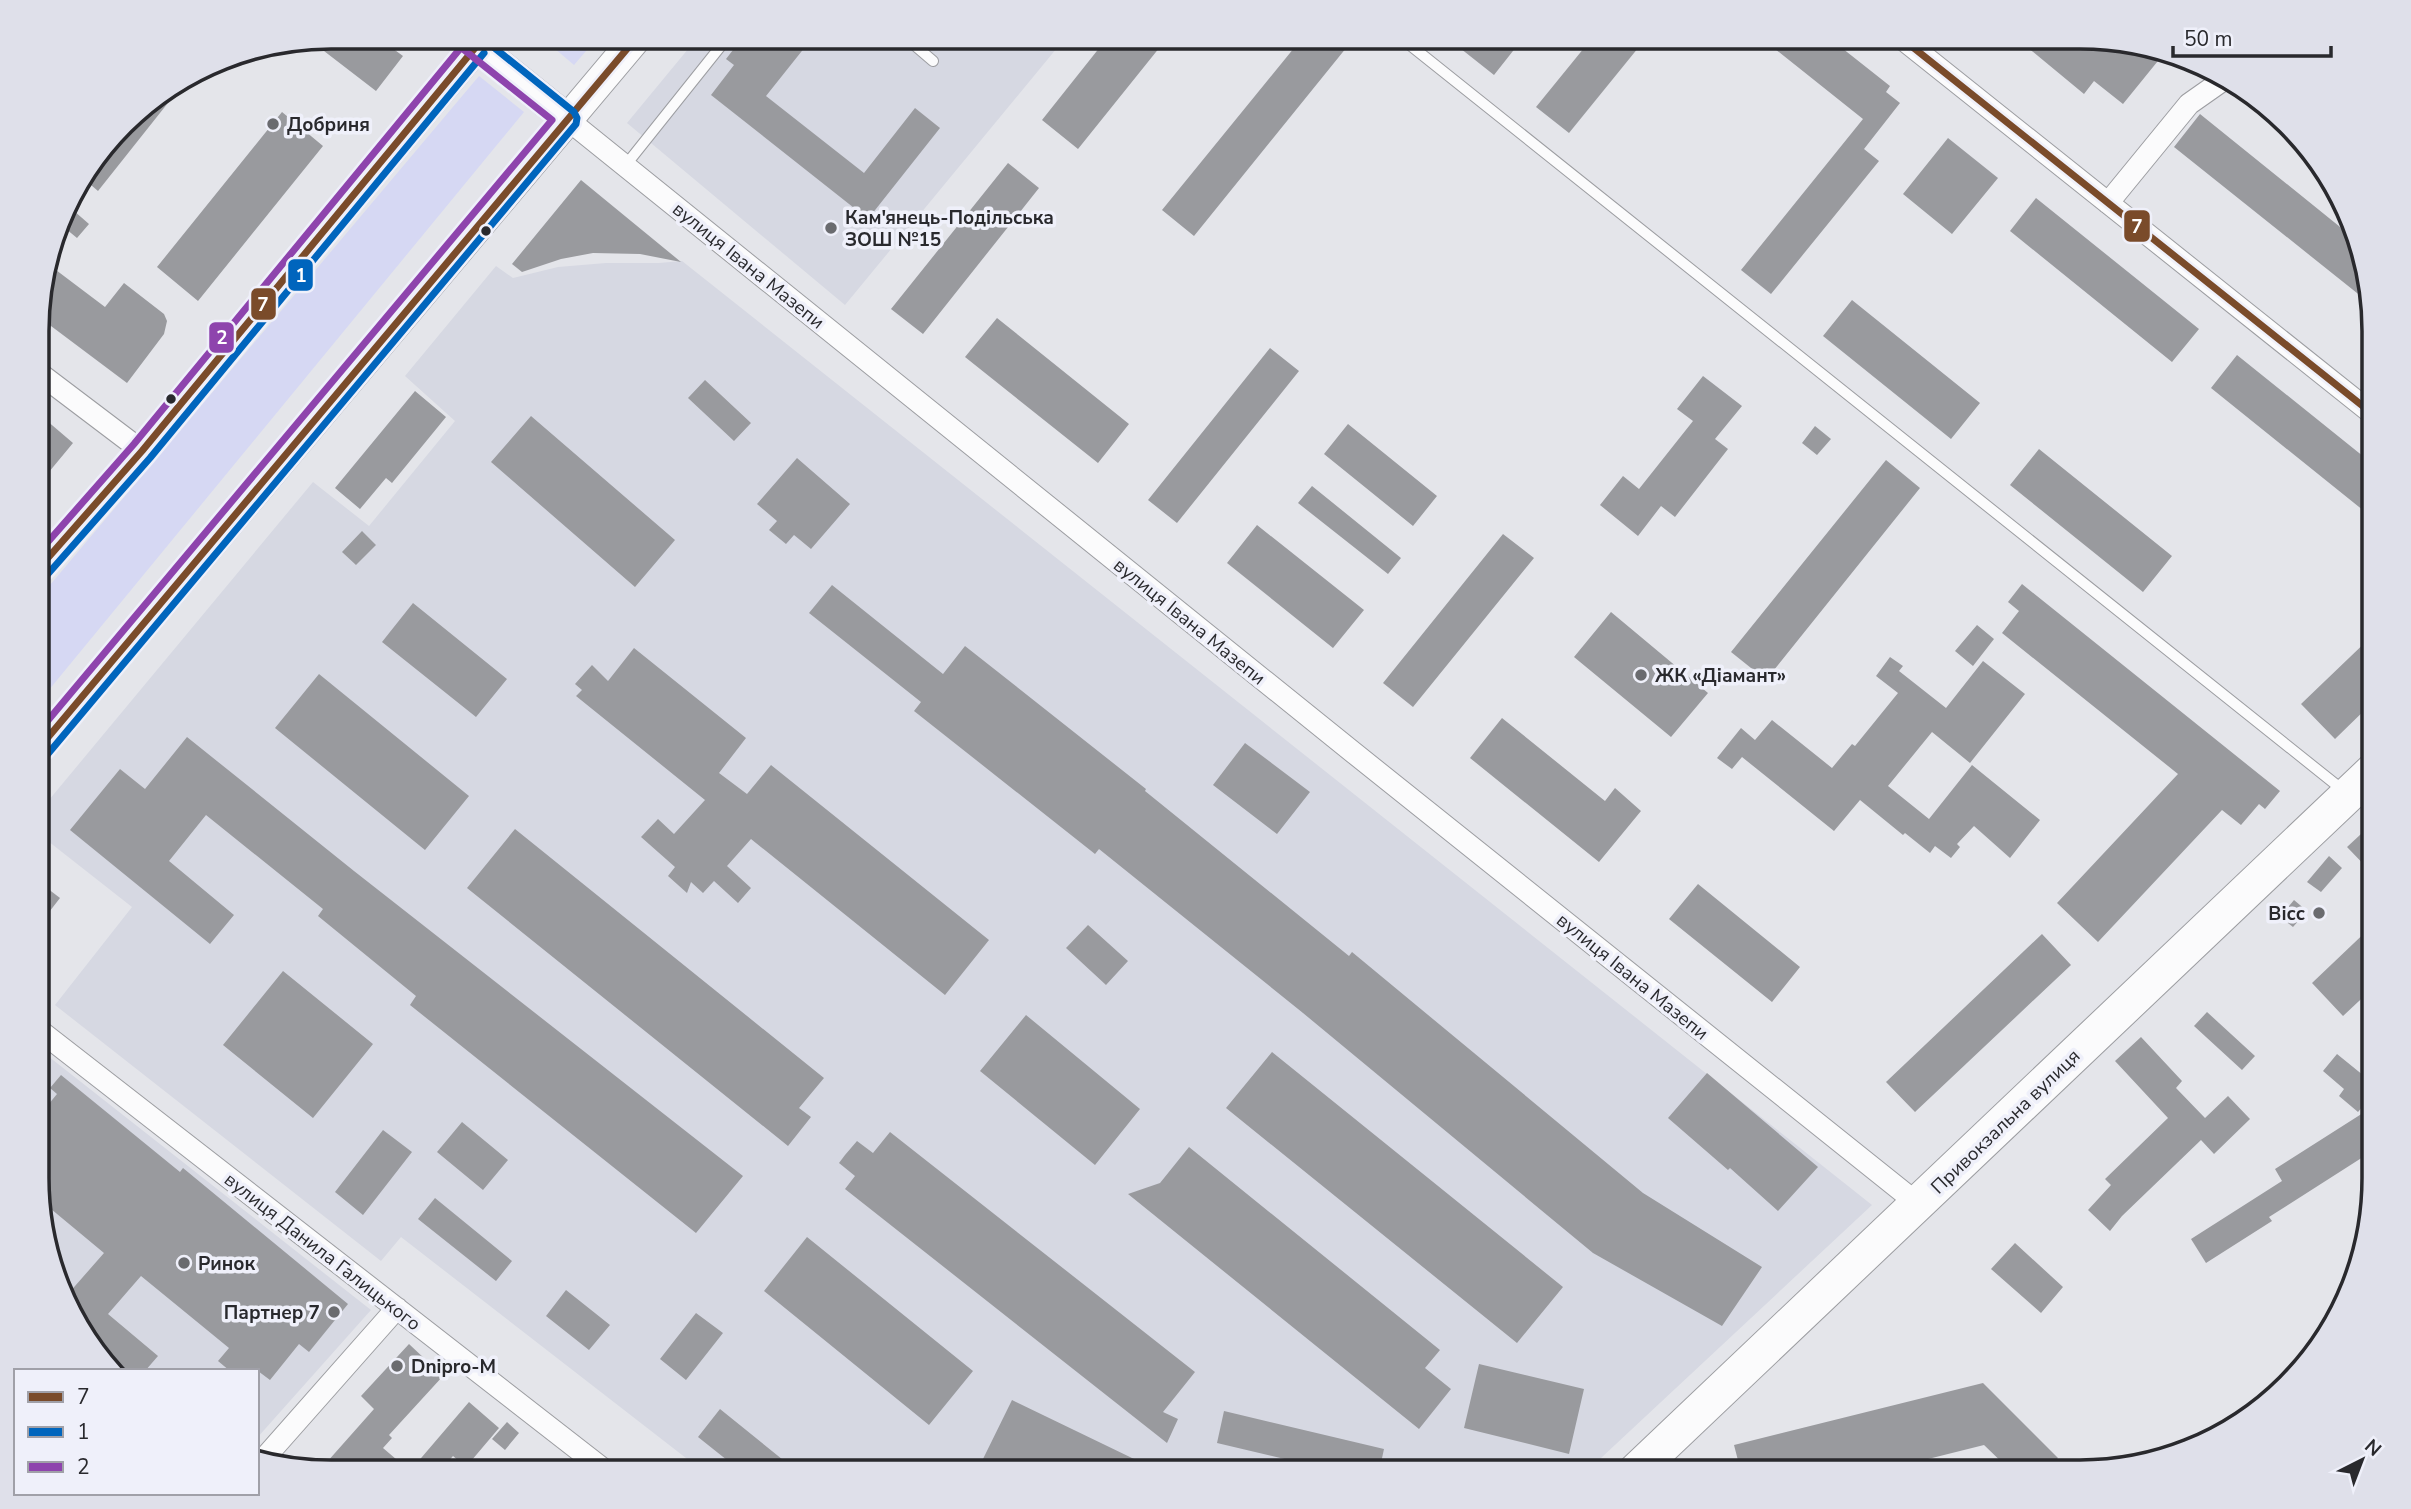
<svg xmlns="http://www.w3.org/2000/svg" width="2411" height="1509" font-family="'Nunito Sans',sans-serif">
<rect width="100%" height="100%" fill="#e4e5ea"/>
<path fill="#d6d8e2" d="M698 37H1066L845 305 627 123Z
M682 261 1872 1205 1586 1472H704L401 1237 381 1261 55 1005 132 907 39 834V812L313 482 369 526 455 421 405 376 496 266 513 278 558 267 606 263H659Z
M39 1049 371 1310 257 1438V1371H116L86 1341 39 1216Z"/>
<path fill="#d6d8f3" d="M541 37H598L574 65Z
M479 76 524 112 39 702V598Z"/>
<path fill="#999a9e" d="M331 37H377L403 56 376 91 311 41Z
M743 37H813L766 96 864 173 915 108 940 128 868 219 711 95 734 65 726 59Z
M1108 37H1168L1078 149 1042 120Z
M1303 37H1355L1194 236 1162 210Z
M1446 37H1524L1494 75Z
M1593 37H1647L1569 133 1536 107Z
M1760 37H1828L1890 86 1886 92 1900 103 1864 149 1879 161 1771 294 1741 270 1863 119Z
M2015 37H2080L2166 51 2123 104 2094 81 2084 94Z
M182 82 183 84 98 191 84 179 137 110Z
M282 112 323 146 198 301 157 267Z
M2200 114 2350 235 2372 305 2174 147Z
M1948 138 1998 178 1952 234 1903 194Z
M1008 163 1039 188 923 334 891 309Z
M581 180 681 262 640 254 593 253 561 259 522 272 512 264Z
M2036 198 2199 329 2172 362 2010 231Z
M66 204 89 224 77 238 60 224Z
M48 264 105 307 124 283 164 314 167 321 164 334 127 383 39 317V293Z
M1852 300 1980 403 1951 439 1823 336Z
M997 318 1129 424 1098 463 965 357Z
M1270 348 1299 371 1177 523 1148 500Z
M2237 355 2374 465V519L2211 388Z
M1703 376 1742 406 1715 439 1728 449 1675 517 1661 506 1638 536 1600 505 1623 476 1639 489 1693 421 1677 409Z
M705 380 751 423 734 441 688 398Z
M415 391 446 417 392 483 386 478 360 509 335 488Z
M39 414 73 443 39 484Z
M531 416 675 540 635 587 491 462Z
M1348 424 1437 496 1413 526 1324 454Z
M1815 426 1831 439 1817 455 1802 443Z
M2039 449 2172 556 2143 592 2010 485Z
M797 458 850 504 811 549 794 535 786 544 769 530 777 521 757 504Z
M1886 460 1920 488 1766 680 1731 652Z
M1312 486 1401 558 1388 574 1298 503Z
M1257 525 1364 610 1333 648 1227 563Z
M362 531 376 545 356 565 342 552Z
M1503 534 1534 558 1413 707 1383 683Z
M2022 584 2280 791 2265 809 2259 804 2241 825 2222 810 2098 942 2057 903 2178 774 2002 633 2019 611 2008 602Z
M832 585 943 674 965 646 1146 789 1145 791 1349 956 1352 952 1643 1193 1762 1267 1722 1326 1593 1253 1303 1013 1099 849 1095 854 914 711 921 702 809 613Z
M413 603 507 679 476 717 382 642Z
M1611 612 1708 693 1671 737 1574 657Z
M1977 625 1994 639 1973 666 1955 651Z
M2374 634V701L2335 739 2301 704Z
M634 648 746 738 719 773 747 794 771 765 989 940 945 995 751 839 727 866 751 888 738 903 714 881 703 893 691 882 687 893 668 876 675 867 641 837 658 819 674 834 705 800 576 696 582 690 575 684 592 665 608 681Z
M1890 657 1903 666 1899 671 1946 708 1983 661 2025 694 1970 763 1932 732 1888 786 1929 819 1972 765 2040 820 2010 858 1974 826 1957 844 1960 847 1951 858 1935 846 1930 853 1905 833 1903 835 1860 800 1834 831 1742 757 1732 769 1717 758 1741 728 1755 740 1772 720 1832 768 1852 744 1855 746 1898 693 1876 676Z
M319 674 469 796 425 850 275 728Z
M1502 718 1605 801 1615 788 1641 811 1599 862 1470 758Z
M187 737 354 871 743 1176 696 1233 410 1005 416 996 318 916 323 909 206 815 169 861 234 915 210 944 70 830 120 769 145 789Z
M1245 743 1310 792 1277 834 1213 785Z
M2374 822V875L2347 847Z
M515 829 824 1078 799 1108 811 1117 788 1146 467 888Z
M2329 856 2342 868 2321 892 2307 882Z
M39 882 60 898 39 925Z
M1698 884 1800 967 1772 1002 1669 919Z
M2294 900 2307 911 2293 927 2280 917Z
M2374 924V987L2343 1016 2312 983Z
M1088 925 1128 961 1106 985 1066 948Z
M2042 934 2071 965 1915 1112 1886 1082Z
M283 971 373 1044 313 1118 223 1045Z
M2207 1012 2255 1056 2242 1070 2194 1026Z
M1026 1015 1140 1109 1095 1165 980 1071Z
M2141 1037 2182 1081 2176 1088 2205 1118 2228 1096 2250 1119 2214 1154 2201 1140 2122 1216 2110 1231 2088 1210 2111 1185 2105 1179 2168 1118 2115 1061Z
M1272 1052 1563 1287 1517 1343 1226 1108Z
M2337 1054 2374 1084V1093L2358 1112 2339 1096 2344 1089 2323 1071Z
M1707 1073 1818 1167 1778 1211 1730 1168 1728 1170 1668 1118Z
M61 1075 180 1172 183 1168 348 1304 309 1352 299 1344 270 1380 258 1371H230L218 1361 229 1348 141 1276 108 1314 158 1356 145 1371H116L86 1341 68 1294 104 1253 39 1199V1116L57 1094 50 1088Z
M2374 1106V1150L2269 1217 2272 1221 2206 1263 2191 1239 2282 1181 2275 1169Z
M462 1122 508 1160 483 1190 437 1152Z
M383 1130 412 1152 363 1215 335 1192Z
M890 1132 1195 1372 1163 1412 1178 1419 1167 1443 845 1189 855 1176 839 1163 845 1155 857 1141 873 1153Z
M1189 1147 1440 1350 1425 1368 1451 1389 1419 1429 1128 1194 1160 1183Z
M435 1198 512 1261 496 1281 418 1219Z
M807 1237 973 1371 929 1425 764 1291Z
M2015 1243 2063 1287 2041 1313 1991 1269Z
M566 1290 610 1325 589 1350 546 1316Z
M696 1313 723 1333 686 1380 660 1359Z
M409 1344 443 1376 389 1435 392 1438 383 1448 410 1471 469 1402 499 1428 466 1467 453 1456 439 1472 319 1471 374 1409 361 1396Z
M1479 1364 1584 1389 1569 1454 1464 1428Z
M1983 1383 2058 1458 2044 1472H2012L1984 1445 1876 1472H1741L1734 1445Z
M1012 1400 1161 1472H1005L982 1461Z
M720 1409 798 1472H742L698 1437Z
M1224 1411 1384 1449 1379 1472H1339L1217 1443Z
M507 1422 519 1433 505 1450 492 1439Z"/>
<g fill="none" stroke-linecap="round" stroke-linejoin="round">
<defs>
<path id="lane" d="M905 37 933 61
M1400 37 2344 791
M625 166 728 37"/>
<path id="street" d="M1900 37 2374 415
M567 119 1354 753 1918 1204
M2108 203 2189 104 2226 78
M39 373 142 451
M39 1030 607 1472
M260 1463 397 1308"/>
<path id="secondary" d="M465 37 567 119
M39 568 142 451 484 37
M39 748 637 37"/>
<path id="primary" d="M1635 1472 2374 770"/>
</defs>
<use href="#lane" stroke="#9c9da1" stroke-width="12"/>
<use href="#street" stroke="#9c9da1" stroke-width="23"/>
<use href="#secondary" stroke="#9c9da1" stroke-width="32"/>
<use href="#primary" stroke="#9c9da1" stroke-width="37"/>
<use href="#lane" stroke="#fbfbfc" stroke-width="10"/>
<use href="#street" stroke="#fbfbfc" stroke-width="21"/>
<use href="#secondary" stroke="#fbfbfc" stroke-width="30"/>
<use href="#primary" stroke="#fbfbfc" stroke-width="35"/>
<defs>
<path id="bus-1" d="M1900 37 2374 415
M39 568 142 451 484 37
M39 748 637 37"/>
<path id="bus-2" d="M47 575 150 458 484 53
M47 755 576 124 577 118 574 112 481 37"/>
<path id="bus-3" d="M39 552 134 444 468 39
M39 731 552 120 458 45"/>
</defs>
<use href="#bus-1" stroke="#eff0fa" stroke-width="12"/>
<use href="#bus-2" stroke="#eff0fa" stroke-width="12"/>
<use href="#bus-3" stroke="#eff0fa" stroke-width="12"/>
<use href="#bus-1" stroke="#7a4b2a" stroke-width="7"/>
<use href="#bus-2" stroke="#0065bd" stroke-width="7"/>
<use href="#bus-3" stroke="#8e44ad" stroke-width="7"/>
</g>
<g fill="#6a6b6f" stroke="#eff0fa" stroke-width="2.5">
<circle cx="273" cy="124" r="7"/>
<circle cx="831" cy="228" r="7"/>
<circle cx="1641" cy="675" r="7"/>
<circle cx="2319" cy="913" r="7"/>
<circle cx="184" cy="1263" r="7"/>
<circle cx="334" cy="1312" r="7"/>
<circle cx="397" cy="1366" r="7"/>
</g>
<g fill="#29292d" stroke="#eff0fa" stroke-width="2.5">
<circle cx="486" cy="231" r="6"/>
<circle cx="171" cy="399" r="6"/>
</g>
<g text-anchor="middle" stroke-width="7" stroke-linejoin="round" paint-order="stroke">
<g font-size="19" font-weight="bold" fill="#29292d" stroke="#eff0fa" text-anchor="start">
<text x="287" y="131">Добриня</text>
<text x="845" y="224">Кам'янець-Подільська<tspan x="845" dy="22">ЗОШ №15</tspan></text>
<text x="1655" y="682">ЖК «Діамант»</text>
<text x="2305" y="920" text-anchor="end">Вісс</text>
<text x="198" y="1270">Ринок</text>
<text x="320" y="1319" text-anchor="end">Партнер 7</text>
<text x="411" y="1373">Dnipro-M</text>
</g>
<g font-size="19" fill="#29292d" stroke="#eff0fa">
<text transform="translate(749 265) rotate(39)" y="7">вулиця Івана Мазепи</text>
<text transform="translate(1190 621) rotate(39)" y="7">вулиця Івана Мазепи</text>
<text transform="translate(1633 976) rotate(39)" y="7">вулиця Івана Мазепи</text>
<text transform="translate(2005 1121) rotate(-44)" y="7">Привокзальна вулиця</text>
<text transform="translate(323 1251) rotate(38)" y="7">вулиця Данила Галицького</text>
</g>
</g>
<path d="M0 0H2411V1509H0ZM331 49H2080A282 282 0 0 1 2362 331V1178A282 282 0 0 1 2080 1460H331A282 282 0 0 1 49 1178V331A282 282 0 0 1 331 49Z" fill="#dfe0ea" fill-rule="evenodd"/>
<path fill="none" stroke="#29292d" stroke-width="3.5" d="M331 49H2080A282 282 0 0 1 2362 331V1178A282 282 0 0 1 2080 1460H331A282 282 0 0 1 49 1178V331A282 282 0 0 1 331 49Z"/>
<g stroke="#eff0fa" stroke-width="2.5">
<rect x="2123" y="209" width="28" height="34" rx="7" fill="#7a4b2a"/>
<rect x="287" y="258" width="27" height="34" rx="7" fill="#0065bd"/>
<rect x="250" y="287" width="27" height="34" rx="7" fill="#7a4b2a"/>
<rect x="208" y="321" width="27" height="33" rx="7" fill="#8e44ad"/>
</g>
<g font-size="19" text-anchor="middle" font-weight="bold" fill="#fff">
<text x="2137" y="233">7</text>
<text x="301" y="282">1</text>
<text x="263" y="311">7</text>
<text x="222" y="344">2</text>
</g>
<rect x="14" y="1369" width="245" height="126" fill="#eff0fa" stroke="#a0a0a8" stroke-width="2"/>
<rect x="28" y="1392" width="35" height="10" fill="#7a4b2a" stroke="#a0a0a8" stroke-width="2"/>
<text x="77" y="1404" font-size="21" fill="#29292d">7</text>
<rect x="28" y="1427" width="35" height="10" fill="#0065bd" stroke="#a0a0a8" stroke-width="2"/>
<text x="77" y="1439" font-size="21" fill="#29292d">1</text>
<rect x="28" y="1462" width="35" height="10" fill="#8e44ad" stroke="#a0a0a8" stroke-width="2"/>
<text x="77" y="1474" font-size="21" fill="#29292d">2</text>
<g transform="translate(2362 1460) rotate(42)" stroke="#eff0fa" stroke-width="5" paint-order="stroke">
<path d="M0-5L12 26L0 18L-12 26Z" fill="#29292d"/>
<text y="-10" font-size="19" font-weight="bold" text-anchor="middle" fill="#29292d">N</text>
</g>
<path d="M2173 46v10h158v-10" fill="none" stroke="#29292d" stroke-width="3.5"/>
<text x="2184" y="46" font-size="21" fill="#29292d" stroke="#eff0fa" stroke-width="5" paint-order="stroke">50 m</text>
</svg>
